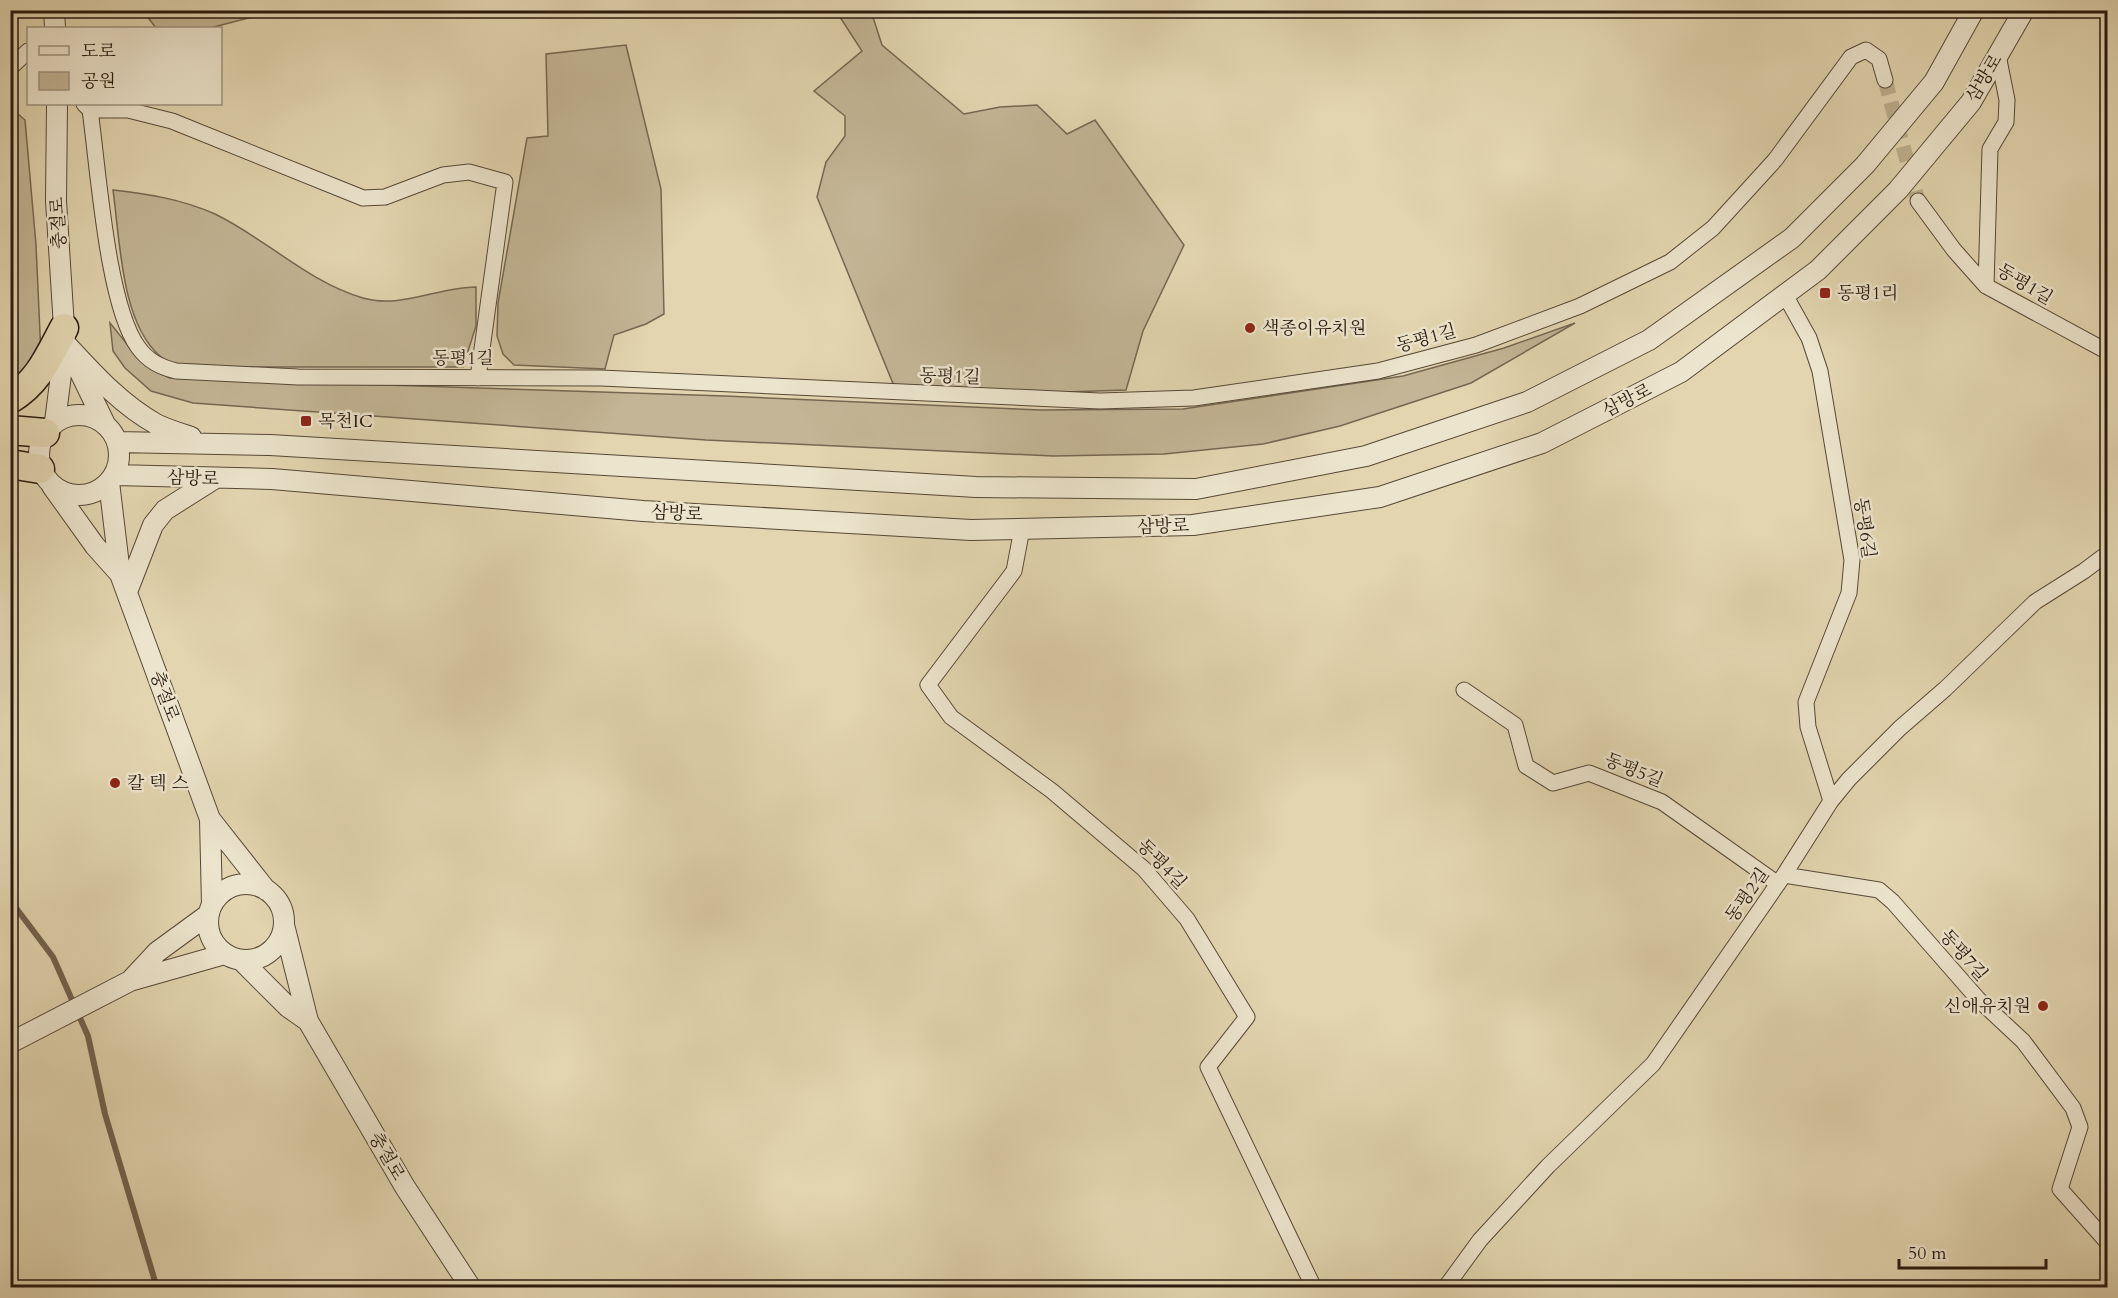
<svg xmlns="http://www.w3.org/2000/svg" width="2118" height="1298" font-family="Cardo,'Noto Serif KR',serif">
<rect width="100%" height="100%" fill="#e2d5b0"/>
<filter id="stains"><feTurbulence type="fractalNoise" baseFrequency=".00333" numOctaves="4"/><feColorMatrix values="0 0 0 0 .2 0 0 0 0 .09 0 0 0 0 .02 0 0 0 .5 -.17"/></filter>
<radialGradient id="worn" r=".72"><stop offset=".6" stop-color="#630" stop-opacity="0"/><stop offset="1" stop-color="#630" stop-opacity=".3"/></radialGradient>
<path fill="#c3b595" stroke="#766752" stroke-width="1.5" d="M143 11V10L275 11 210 28H156Z
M836 11H871L882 45 964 114 1000 107 1037 105 1067 134 1095 120 1184 245 1143 331 1126 390 1034 393 894 386 817 197 826 162 845 136V116L814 91 862 51Z
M626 45 661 189 664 314 646 324 614 335 605 369 514 365 503 354 497 336 498 303 527 138 548 136 546 54Z
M11 108 25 120 36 245 41 355 11 393Z
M113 190C149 194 181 199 215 214 265 238 308 282 363 298 401 309 438 287 476 287V326L463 367H185C177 364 167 362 160 356 121 323 120 240 113 190Z
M110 323C129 346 141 366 170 378L725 396 1041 410 1183 409 1403 376 1504 348 1575 323 1471 383 1340 426 1263 444 1164 454 1053 456 706 440 193 403 151 391 125 368 113 351Z"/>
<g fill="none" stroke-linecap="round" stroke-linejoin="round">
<path stroke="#72634f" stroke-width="6" d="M10 900 53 957 88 1036 105 1114 157 1288"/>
<path stroke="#bdaf90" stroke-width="15" stroke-dasharray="15 8" stroke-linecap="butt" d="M1885 80 1918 201"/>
<defs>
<path id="minor" d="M10 68 28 51
M84 104 90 110C98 166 107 305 138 347 148 361 160 367 176 371L298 377 601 378 1100 401 1194 398 1378 371 1476 345 1580 306 1670 262 1713 228 1775 160 1851 57 1866 50 1879 59 1885 80
M90 110H128L172 121 363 198 385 197 443 175 469 172 505 182 478 378
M1918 201 1954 250 1986 286 2108 352
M1986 286 1990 149 2006 122 2007 100 1998 55
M1785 295 1809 338 1820 371 1852 560 1849 593 1806 702 1808 727 1831 801
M1022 529 1014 571 928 685 951 717 1052 791 1144 869 1187 919 1247 1017 1208 1067 1314 1288
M1464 690 1515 725 1526 766 1553 783 1589 773 1662 802 1778 884
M1784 875 1879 890 1893 902 1978 999 2023 1041 2073 1108 2080 1127 2060 1189 2108 1243
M1445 1288 1480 1240 1548 1166 1653 1064 1784 875 1831 801 1849 779 1900 728 1945 689 2035 602 2084 571 2108 553"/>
<path id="tertiary" d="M54 10 55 28
M65 343C92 372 120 404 156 424 166 429 179 433 191 437
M76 364 105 424
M39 455a40 40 0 1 1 80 0a40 40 0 1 1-80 0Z
M55 422 65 343 56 201 57 104
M117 442 270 445 976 487 1196 489 1366 456 1527 402 1649 340 1792 238 1865 165 1934 82 1974 10
M114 475 272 479 643 511 971 530 1193 525 1380 497 1542 443 1681 372 1818 270 1898 190 1971 102 2024 10
M109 482 120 574 210 819 266 890
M52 486 95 546 120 574
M127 592 153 525 165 510 214 479
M210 819 212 905
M208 922a38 38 0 1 1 76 0a38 38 0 1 1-76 0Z
M284 925 308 1021 405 1187 471 1288
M241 960 288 1007 308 1021
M130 981 157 952 209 914
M10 1043 130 981 225 954"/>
<path id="motorway" d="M10 399C38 383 49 356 64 328
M10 430 45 433
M10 464 40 469"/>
</defs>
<use href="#minor" stroke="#574837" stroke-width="17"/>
<use href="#tertiary" stroke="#574837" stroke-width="22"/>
<use href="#motorway" stroke="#29190f" stroke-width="31"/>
<use href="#minor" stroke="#ece4cc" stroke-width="15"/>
<use href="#tertiary" stroke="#ece4cc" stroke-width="20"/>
<use href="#motorway" stroke="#e2d5b0" stroke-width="28"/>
</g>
<g fill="#8f2418" stroke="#ece4cc" stroke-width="2">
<rect x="1819" y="287" width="12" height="12" rx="3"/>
<circle cx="1250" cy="328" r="6"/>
<rect x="300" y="415" width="12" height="12" rx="3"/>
<circle cx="115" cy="783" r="6"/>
<circle cx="2043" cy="1006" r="6"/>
</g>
<g text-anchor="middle" stroke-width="5" stroke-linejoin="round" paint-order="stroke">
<g font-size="18" fill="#29190f" stroke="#ece4cc">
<text transform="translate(1984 78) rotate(-59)" y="6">삼방로</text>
<text transform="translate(58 223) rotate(-93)" y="6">충절로</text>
<text transform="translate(2025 284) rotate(31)" y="6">동평1길</text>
<text transform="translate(1426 338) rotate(-15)" y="6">동평1길</text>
<text x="463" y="364">동평1길</text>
<text transform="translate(950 376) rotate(2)" y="6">동평1길</text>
<text transform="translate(1627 400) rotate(-27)" y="6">삼방로</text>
<text transform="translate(193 478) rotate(2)" y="6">삼방로</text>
<text transform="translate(677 513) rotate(3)" y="6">삼방로</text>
<text transform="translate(1163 526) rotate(-2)" y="6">삼방로</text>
<text transform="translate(1865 528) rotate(82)" y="6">동평6길</text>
<text transform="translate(165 696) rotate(70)" y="6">충절로</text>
<text transform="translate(1634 770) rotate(22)" y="6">동평5길</text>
<text transform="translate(1162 864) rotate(46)" y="6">동평4길</text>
<text transform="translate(1747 895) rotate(-55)" y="6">동평2길</text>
<text transform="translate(1964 955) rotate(49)" y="6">동평7길</text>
<text transform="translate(387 1156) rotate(60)" y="6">충절로</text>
</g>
<g font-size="18" fill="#29190f" stroke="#ece4cc" text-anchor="start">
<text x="1837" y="299">동평1리</text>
<text x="1262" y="334">색종이유치원</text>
<text x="318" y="427">목천IC</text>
<text x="127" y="789">칼 텍 스</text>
<text x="2031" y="1012" text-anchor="end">신애유치원</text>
</g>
</g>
<rect width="2118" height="1298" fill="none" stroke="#e2d5b0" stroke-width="36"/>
<rect x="12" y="12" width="2094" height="1274" fill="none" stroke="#29190f" stroke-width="3"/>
<rect x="18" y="18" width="2082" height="1262" fill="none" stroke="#29190f" stroke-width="1.5"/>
<rect x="27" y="27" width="195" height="78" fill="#ece4cc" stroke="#9e9380" stroke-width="1.5"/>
<rect x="39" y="46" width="30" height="9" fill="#ece4cc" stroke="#9e9380" stroke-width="1.5"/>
<text x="81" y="57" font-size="18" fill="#29190f">도로</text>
<rect x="39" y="72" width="30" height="18" fill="#c3b595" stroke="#9e9380" stroke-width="1.5"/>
<text x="81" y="87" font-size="18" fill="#29190f">공원</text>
<path d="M1899 1259v9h147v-9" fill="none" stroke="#29190f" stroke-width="3"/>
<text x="1908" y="1259" font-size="18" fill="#29190f" stroke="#ece4cc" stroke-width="4.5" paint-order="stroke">50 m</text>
<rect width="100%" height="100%" filter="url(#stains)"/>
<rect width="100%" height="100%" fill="url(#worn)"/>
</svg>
